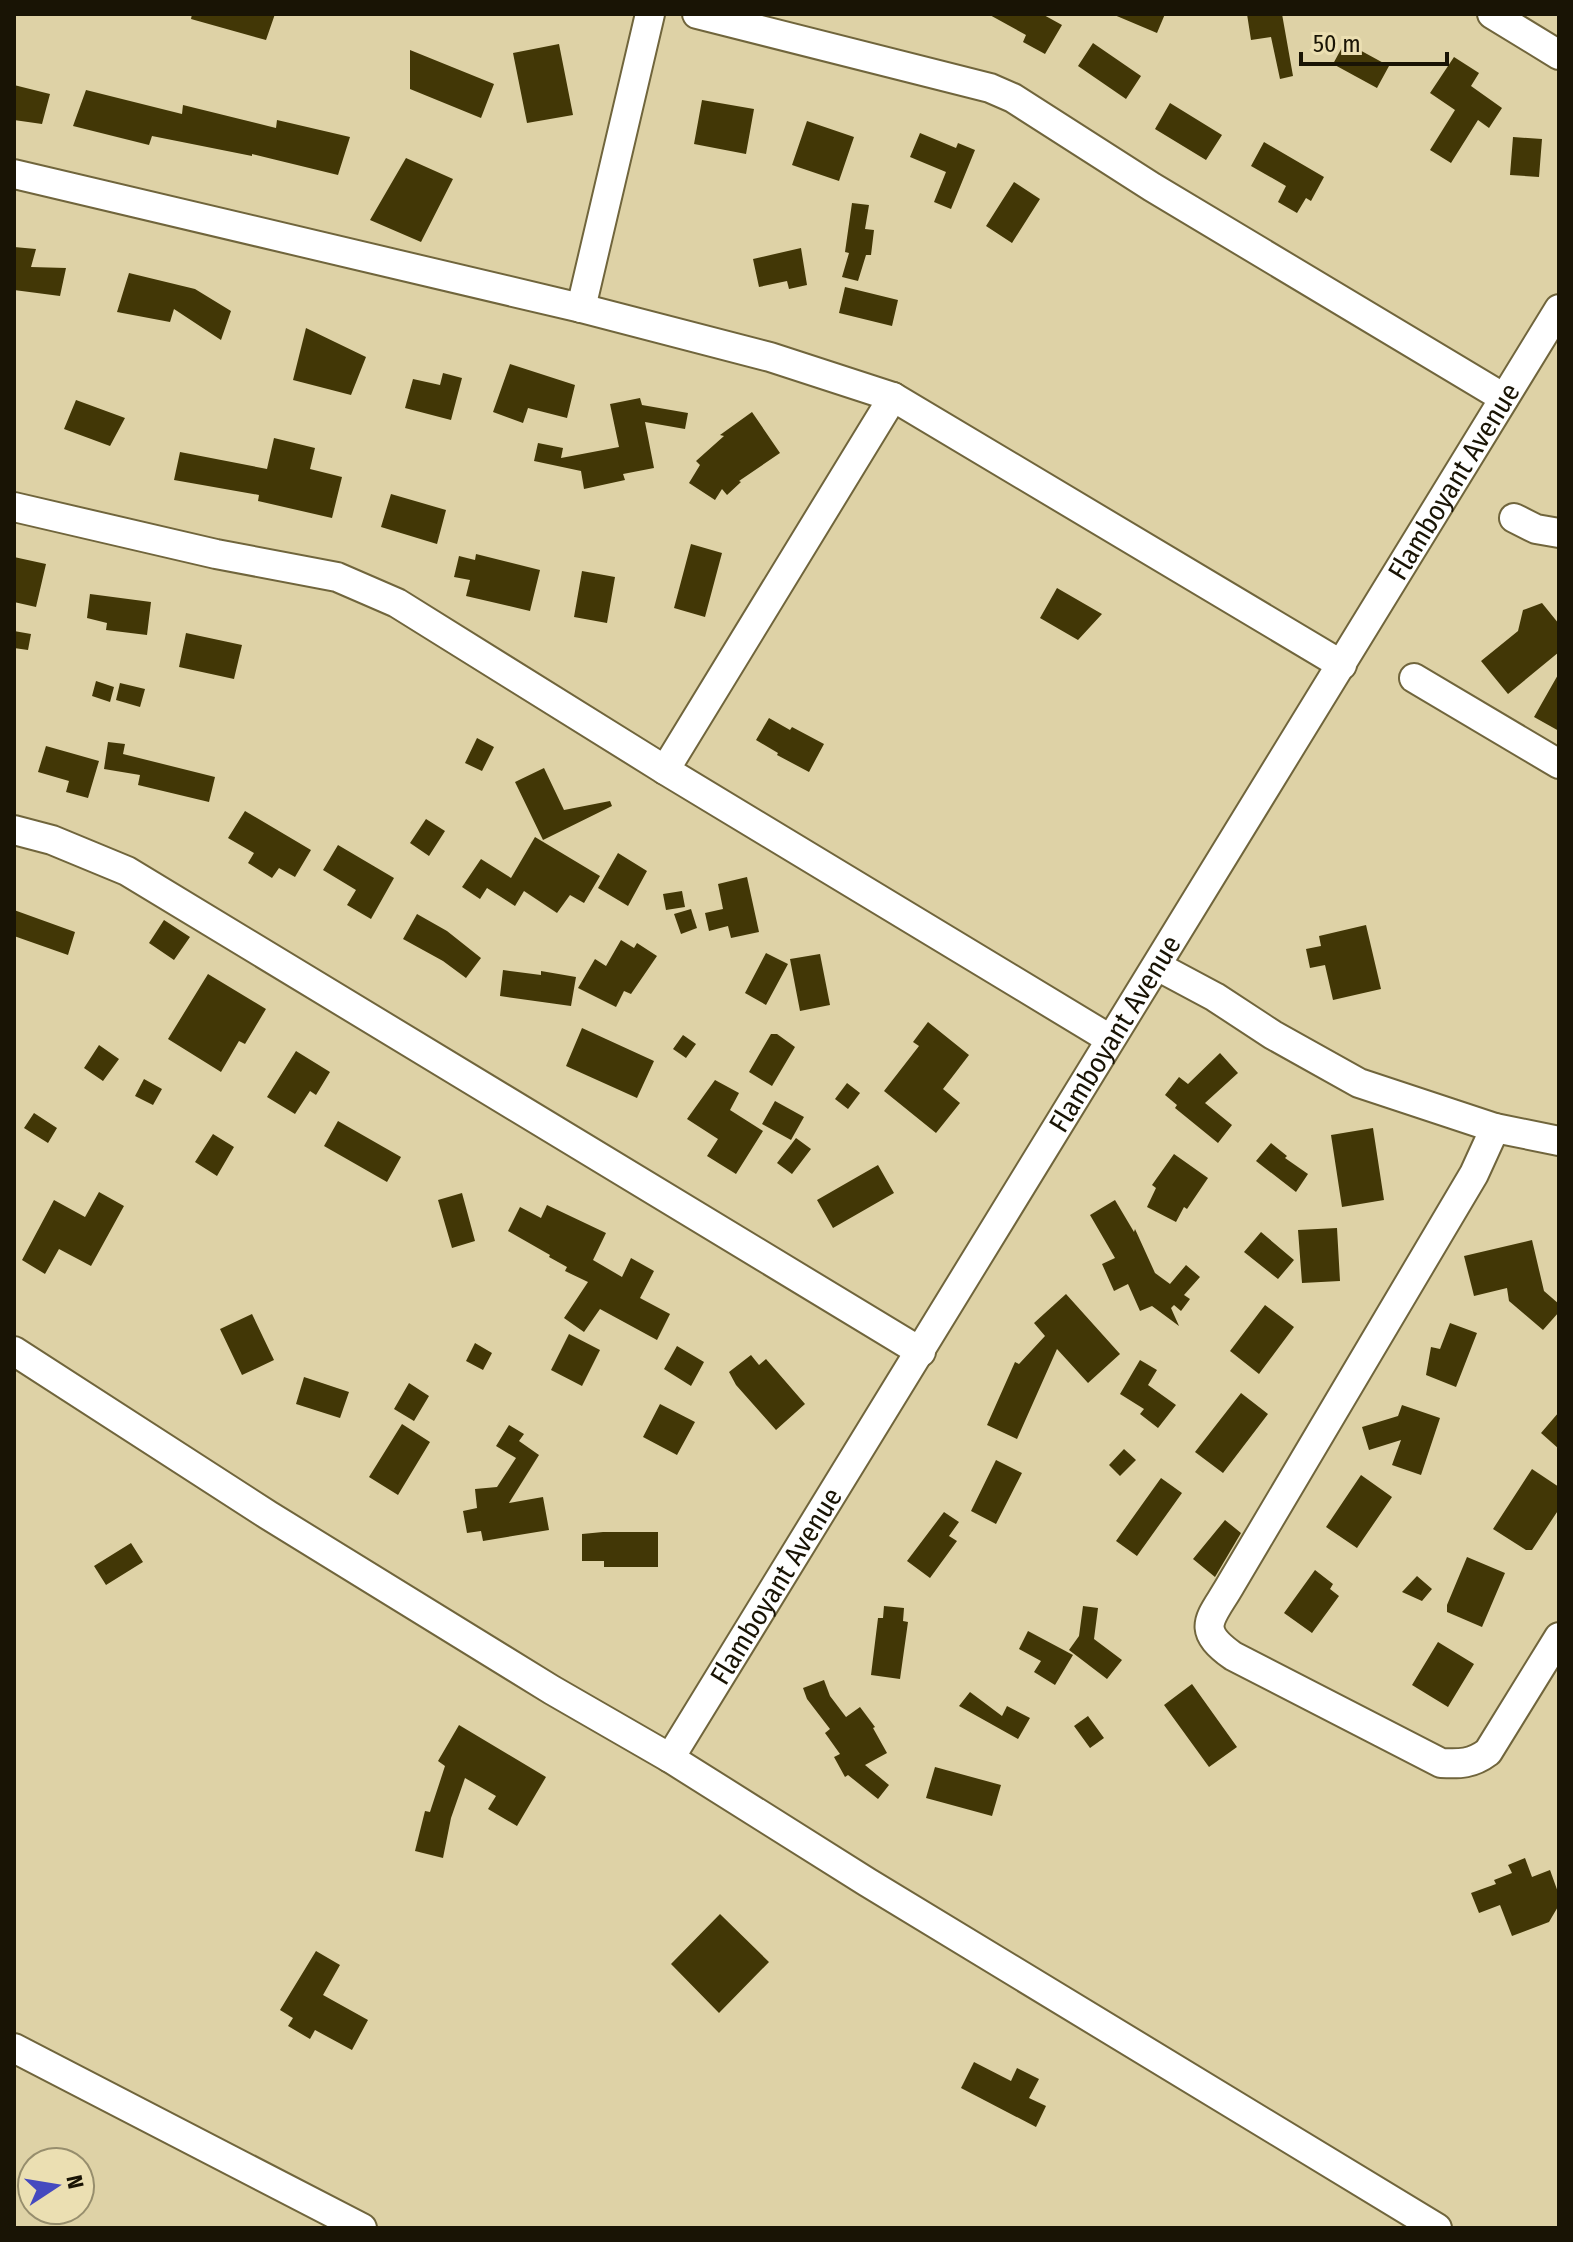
<svg xmlns="http://www.w3.org/2000/svg" width="1573" height="2242" font-family="'Fira Sans Condensed',sans-serif">
<rect width="100%" height="100%" fill="#ded2a6"/>
<path fill="#423706" d="M192 14H275L266 40 191 19Z
M988 14H1042L1062 25 1045 54 1023 42 1026 35Z
M1112 14H1165L1157 33Z
M1247 14H1282L1293 76 1280 79 1271 37 1251 40Z
M1345 42 1389 66 1377 88 1333 64Z
M1093 43 1141 76 1126 99 1078 66Z
M559 44 573 115 527 123 513 53Z
M410 50 494 84 481 118 410 89Z
M1454 57 1479 73 1471 86 1502 108 1489 128 1478 120 1451 163 1430 150 1455 110 1430 93Z
M14 85 50 94 42 124 14 120Z
M86 90 182 114 183 105 276 128 277 120 350 137 338 175 252 154V156L152 136 149 145 73 126Z
M702 100 754 109 746 154 694 144Z
M1170 103 1222 135 1206 160 1155 129Z
M807 121 854 137 839 181 792 165Z
M920 133 956 148 958 143 975 150 951 209 934 202 946 172 910 157Z
M1513 137 1542 139 1539 177 1510 175Z
M1264 142 1324 177 1311 201 1306 198 1297 213 1278 202 1286 186 1251 166Z
M406 158 453 179 421 242 370 220Z
M1014 182 1040 199 1012 243 986 226Z
M852 203 869 205 865 229 874 230 871 255H866L858 281 842 277 849 253 845 252Z
M14 247 36 249 31 267 66 268 60 296 14 290Z
M801 248 807 285 789 289 787 281 759 287 753 259Z
M129 273 195 289 231 311 221 340 174 309 170 322 117 312Z
M845 287 898 300 892 326 839 313Z
M306 328 366 357 351 395 293 380Z
M510 364 575 385 567 418 528 408 523 423 493 412Z
M443 373 462 378 451 420 405 408 413 379 440 385Z
M640 398 642 405 688 413 685 429 645 422 654 468 623 474 625 480 584 489 581 471 534 461 538 443 563 448 561 458 619 447 610 404Z
M76 400 125 418 110 446 64 429Z
M752 412 780 453 739 481 741 482 727 495 722 489 715 500 689 483 700 465 696 461 724 436 720 435Z
M274 438 315 448 310 469 342 477 332 518 258 501 259 495 174 480 180 452 267 469Z
M391 494 446 510 437 544 381 527Z
M691 544 722 553 705 617 674 608Z
M476 554 540 570 530 611 466 596 470 580 454 577 459 556 475 560Z
M14 557 46 564 36 607 14 602Z
M582 571 615 577 607 623 574 617Z
M1057 588 1102 614 1078 640 1040 618Z
M90 594 151 602 147 635 106 630 107 623 87 618Z
M1542 603 1559 624V652L1508 694 1481 661 1518 631 1523 610Z
M14 631 31 634 28 650 14 648Z
M186 633 242 645 234 679 179 667Z
M1559 673V731L1534 717Z
M96 681 114 687 110 702 92 696Z
M120 683 145 689 140 707 116 700Z
M769 718 790 730 792 727 824 744 809 772 777 755 778 753 756 740Z
M477 738 494 747 482 771 465 763Z
M108 742 125 744 123 754 215 777 209 802 138 785 140 775 104 769Z
M46 746 99 761 88 798 66 792 69 781 38 772Z
M544 768 564 810 610 801 612 806 543 840 515 782Z
M245 811 311 850 295 877 279 868 272 878 248 863 254 853 228 838Z
M426 819 445 831 429 856 410 843Z
M535 837 600 876 584 903 570 895 557 913 524 891 515 906 487 888 480 899 462 887 481 859 511 878Z
M338 845 394 878 371 919 347 905 356 890 323 870Z
M618 853 647 871 628 906 598 888Z
M747 877 759 932 731 938 728 926 709 931 705 913 723 909 718 884Z
M682 891 685 907 666 910 663 894Z
M691 909 697 928 681 934 674 914Z
M14 910 75 932 68 955 14 936Z
M417 914 447 931 481 958 466 978 443 961 403 939Z
M164 920 190 937 174 960 149 943Z
M1366 925 1381 989 1333 1000 1325 965 1310 968 1306 949 1321 946 1319 936Z
M621 940 634 948 637 943 657 956 631 994 624 991 616 1007 578 988 595 959 606 966Z
M766 953 788 964 766 1005 745 993Z
M820 954 830 1005 800 1011 790 959Z
M503 970 541 975V971L576 977 571 1006 500 996Z
M208 974 266 1009 245 1044 239 1041 221 1072 168 1039Z
M928 1022 969 1055 943 1089 960 1103 936 1133 884 1091 919 1046 913 1042Z
M582 1028 654 1061 637 1098 566 1066Z
M771 1034H777L795 1047 772 1086 749 1072Z
M683 1035 696 1044 686 1058 673 1049Z
M99 1045 119 1059 103 1081 84 1068Z
M296 1051 330 1072 316 1095 310 1091 295 1114 267 1097Z
M1220 1053 1238 1073 1205 1103 1232 1125 1218 1143 1175 1108 1177 1105 1165 1095 1179 1077 1188 1084Z
M144 1079 162 1089 153 1105 135 1096Z
M715 1080 739 1093 730 1110 763 1131 736 1174 707 1156 718 1139 687 1119Z
M847 1083 860 1093 848 1109 835 1099Z
M775 1101 804 1117 791 1140 762 1124Z
M34 1113 57 1128 48 1143 24 1128Z
M338 1121 401 1157 387 1182 324 1146Z
M1373 1128 1384 1200 1342 1207 1331 1135Z
M213 1134 234 1147 217 1176 195 1162Z
M796 1138 811 1149 792 1174 777 1163Z
M1271 1143 1287 1156 1285 1158 1308 1174 1296 1192 1256 1161Z
M1174 1154 1208 1178 1187 1209 1184 1207 1176 1222 1147 1207 1156 1188 1152 1185Z
M878 1165 894 1193 833 1228 817 1200Z
M99 1192 124 1206 91 1266 59 1249 45 1274 22 1260 54 1200 85 1217Z
M462 1193 475 1241 452 1248 438 1200Z
M1115 1200 1134 1232 1135 1229 1155 1273 1170 1284 1186 1265 1200 1277 1184 1295 1190 1299 1181 1311 1174 1305 1171 1308 1179 1326 1152 1306 1140 1311 1128 1284 1114 1291 1102 1264 1115 1258 1090 1215Z
M547 1205 606 1233 593 1260 622 1277 631 1258 654 1271 640 1298 670 1314 657 1340 600 1309 584 1332 564 1318 588 1282 565 1271 567 1267 549 1257 550 1255 508 1231 520 1207 541 1218Z
M1337 1228 1340 1281 1302 1283 1298 1230Z
M1261 1232 1294 1260 1278 1279 1244 1252Z
M1532 1240 1544 1291 1559 1304V1312L1543 1330 1509 1301 1507 1288 1474 1296 1464 1256Z
M1066 1294 1120 1354 1088 1383 1057 1349 1017 1439 987 1425 1015 1362 1019 1364 1045 1336 1034 1323Z
M1265 1305 1294 1327 1259 1374 1230 1351Z
M252 1314 274 1360 242 1375 220 1329Z
M1450 1323 1477 1333 1456 1387 1426 1375 1431 1347 1440 1349Z
M569 1334 600 1350 582 1386 551 1370Z
M475 1343 492 1353 483 1370 466 1361Z
M677 1346 704 1362 691 1386 664 1369Z
M751 1355 759 1365 766 1359 805 1404 776 1430 736 1385 729 1372Z
M1140 1360 1157 1370 1148 1385 1176 1405 1158 1428 1140 1414 1144 1409 1120 1394Z
M304 1377 349 1392 340 1418 296 1404Z
M409 1383 429 1396 414 1421 394 1409Z
M1241 1393 1268 1414 1223 1473 1195 1452Z
M660 1404 695 1422 677 1455 643 1437Z
M1402 1405 1440 1418 1421 1475 1392 1465 1401 1440 1369 1450 1362 1427 1398 1416Z
M1559 1412V1449L1541 1433Z
M402 1424 430 1442 398 1495 369 1477Z
M509 1425 524 1434 519 1441 539 1455 509 1503 543 1497 549 1530 483 1541 481 1531 467 1533 463 1511 477 1508 475 1489 497 1487 516 1458 496 1446Z
M1124 1449 1136 1460 1120 1476 1109 1465Z
M996 1460 1022 1473 996 1524 971 1511Z
M1532 1469 1559 1487V1509L1532 1550H1526L1493 1529Z
M1361 1475 1392 1497 1357 1548 1326 1527Z
M1161 1478 1182 1493 1137 1556 1116 1541Z
M944 1512 959 1522 949 1536 957 1541 930 1578 907 1561Z
M1225 1520 1241 1533 1215 1577 1193 1559Z
M603 1532H658V1567H604V1561H582V1534Z
M131 1543 143 1562 106 1585 94 1566Z
M1467 1557 1505 1573 1482 1627 1447 1612V1605Z
M1315 1570 1333 1584 1330 1589 1339 1596 1312 1633 1284 1613Z
M1417 1576 1432 1589 1422 1601 1402 1592Z
M884 1606 904 1608 903 1621 908 1622 900 1679 871 1675 878 1618H883Z
M1083 1606 1098 1608 1094 1639 1122 1660 1107 1679 1069 1650 1079 1636Z
M1028 1631 1073 1655 1055 1685 1034 1672 1041 1661 1019 1649Z
M1438 1642 1474 1664 1448 1707 1412 1685Z
M824 1680 830 1696 846 1717 860 1707 875 1727 873 1728 887 1753 865 1765 889 1785 878 1799 848 1775 845 1777 834 1757 840 1754 825 1733 830 1729 807 1699 803 1688Z
M1192 1684 1237 1747 1209 1767 1164 1705Z
M970 1692 1002 1716 1007 1706 1030 1718 1018 1739 959 1706Z
M1088 1716 1104 1738 1090 1748 1074 1726Z
M459 1725 546 1777 517 1826 488 1809 496 1796 465 1778 451 1818 443 1858 415 1851 425 1811 430 1812 445 1766 438 1761Z
M935 1767 1001 1785 992 1816 926 1798Z
M1525 1858 1532 1877 1550 1870 1559 1895V1905L1549 1922 1512 1936 1500 1905 1479 1913 1471 1893 1496 1884 1494 1880 1512 1873 1508 1865Z
M720 1914 769 1962 719 2013 671 1964Z
M316 1951 340 1965 323 1995 368 2020 352 2050 315 2030 310 2039 288 2026 293 2018 280 2010Z
M974 2062 1011 2081 1017 2068 1039 2079 1029 2098 1046 2106 1036 2127 961 2088Z"/>
<g fill="none" stroke-linecap="round" stroke-linejoin="round">
<defs>
<g id="minor">
<path d="M697 14 990 88 1013 98 1152 187 1504 398"/>
<path d="M1492 14 1559 55"/>
<path d="M14 174 581 308 770 357 893 397 1342 665"/>
<path d="M581 308 650 14"/>
<path d="M14 507 216 554 337 577 397 603 665 770 1110 1039"/>
<path d="M1514 518 1536 529 1559 533"/>
<path d="M1414 678 1559 764"/>
<path d="M665 770 893 397"/>
<path d="M14 830 52 840 127 871 921 1352"/>
<path d="M1157 966 1215 997 1273 1035 1359 1083 1495 1128 1559 1141"/>
<path d="M1495 1128 1474 1174 1231 1584C1211 1619 1194 1628 1233 1656L1441 1763C1460 1764 1472 1764 1488 1752L1559 1637"/>
<path d="M14 1351 268 1515 552 1690 670 1758 867 1882 1437 2228"/>
<path id="s1" d="M670 1758 1559 309"/>
<path d="M14 2048 362 2228"/>
</g>
</defs>
<use href="#minor" stroke="#70653c" stroke-width="32"/>
<use href="#minor" stroke="#fff" stroke-width="28"/>
</g>
<g text-anchor="middle" stroke-width="8" stroke-linejoin="round" paint-order="stroke">
<g font-size="28" fill="#191405" stroke="#ebdfb2">
<text dy="10" stroke="none"><textPath href="#s1" startOffset="1498">Flamboyant Avenue</textPath></text>
<text dy="10" stroke="none"><textPath href="#s1" startOffset="850">Flamboyant Avenue</textPath></text>
<text dy="10" stroke="none"><textPath href="#s1" startOffset="202">Flamboyant Avenue</textPath></text>
</g>
</g>
<rect width="1573" height="2242" fill="none" stroke="#191405" stroke-width="32"/>
<g transform="translate(56 2186) rotate(78)"><circle r="38" fill="#ebdfb2" stroke="#978e6d" stroke-width="2"/>
<path d="M0-6L14 30L0 20L-14 30Z" fill="#4549bf"/>
<text y="-12" font-size="22" font-weight="bold" text-anchor="middle" fill="#191405">N</text>
</g>
<path d="M1301 52v12h146v-12" fill="none" stroke="#191405" stroke-width="4"/>
<text x="1313" y="52" font-size="24" fill="#191405" stroke="#ebdfb2" stroke-width="6" paint-order="stroke">50 m</text>
</svg>
